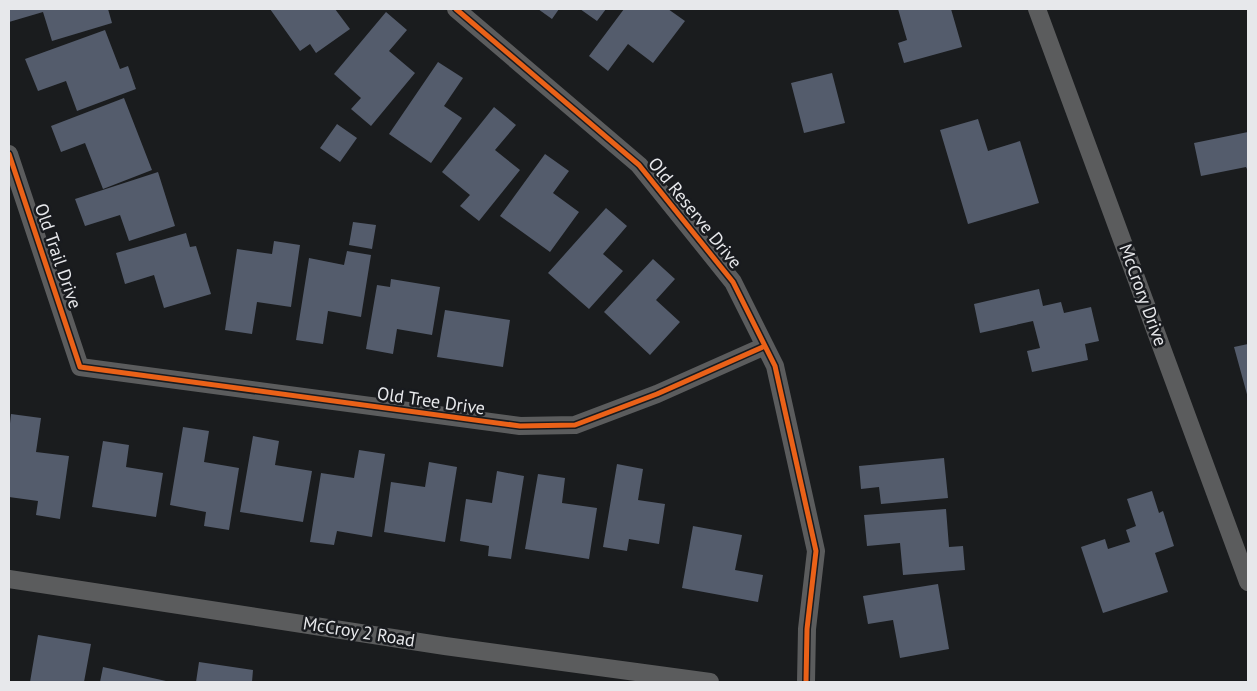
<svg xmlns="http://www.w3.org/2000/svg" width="1257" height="691" font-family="'PT Sans',sans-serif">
<rect width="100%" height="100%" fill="#1a1c1e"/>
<path fill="#545c6c" d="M9 9H108L112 23 52 41 43 12 9 22Z
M270 9H335L350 29 316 53 310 44 300 51Z
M538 9H559L552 19Z
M580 9H606L597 21Z
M624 9H668L685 21 653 63 628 44 608 71 589 56Z
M898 9H951L962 47 904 63 898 43 907 40Z
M386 12 407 30 389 51 415 73 371 126 351 109 361 98 334 74Z
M105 30 120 69 128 66 136 89 77 111 66 81 38 91 25 59Z
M438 62 463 78 444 106 462 118 431 163 389 134Z
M832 73 845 123 804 133 791 83Z
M124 98 152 170 103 189 85 143 61 152 51 126Z
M494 107 516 125 495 150 520 170 479 221 460 206 470 195 442 172Z
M978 119 988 151 1020 141 1039 203 968 224 940 130Z
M337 124 357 138 340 162 320 148Z
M1248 132V171L1246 167 1201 176 1194 143Z
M545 154 569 171 553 193 579 212 550 252 500 216Z
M158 172 175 226 129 241 120 215 85 226 75 199Z
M606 208 627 226 603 254 623 271 589 309 548 273Z
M353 222 376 225 372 249 349 245Z
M186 233 190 247 196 246 211 294 164 308 154 275 125 284 116 253Z
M274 241 300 245 291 307 257 302 252 334 225 330 237 249 272 254Z
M347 251 371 255 361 317 328 311 323 344 296 340 309 258 344 265Z
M653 259 675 279 656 300 680 322 650 355 604 312Z
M391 279 440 287 432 335 397 329 393 354 366 349 377 285 390 287Z
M1039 289 1043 306 1061 302 1064 313 1091 307 1099 341 1085 344 1088 360 1032 372 1027 351 1040 348 1033 321 980 333 974 304Z
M445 310 510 320 503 367 437 357Z
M1248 344V398L1234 347Z
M11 414 41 418 36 452 69 456 60 519 36 515 38 501 9 497V433Z
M183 427 209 431 204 462 239 468 229 530 204 526 206 512 170 505Z
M253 436 279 441 275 465 312 471 303 522 240 512Z
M103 441 129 445 126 467 163 473 156 517 92 507Z
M359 450 385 454 372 537 337 531 334 545 310 542 321 473 354 478Z
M944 458 948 498 881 504 879 487 861 489 859 466Z
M429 462 457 467 445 542 384 532 391 482 425 487Z
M617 464 643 469 638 500 665 504 659 544 629 539 627 551 603 547Z
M497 471 524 476 511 559 488 556 489 546 460 541 466 499 492 503Z
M538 474 565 478 562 503 597 508 589 559 525 549Z
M1152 491 1159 513 1163 511 1174 546 1155 553 1168 592 1103 613 1081 547 1105 539 1108 549 1130 542 1126 530 1136 526 1127 499Z
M946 509 949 547 963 546 965 570 903 575 900 543 867 546 864 515Z
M693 526 742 535 735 570 763 575 758 602 682 588Z
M938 584 949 649 900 658 893 620 868 624 863 596Z
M38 635 91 644 84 682H30Z
M199 662 253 670 252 682H196Z
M103 667 166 681V682H100Z"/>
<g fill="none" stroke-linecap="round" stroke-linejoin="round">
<path stroke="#5b5c5d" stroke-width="18" d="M456 9 639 165 733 282 775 366 816 551 807 629 806 682
M1037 9 1248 582
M9 154 80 367 520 426 575 425 657 394 765 346
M9 579 445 646 710 682"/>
<defs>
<path id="cycleway" d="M456 9 639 165 733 282 775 366 816 551 807 629 806 682
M9 154 80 367 520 426 575 425 657 394 765 346"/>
</defs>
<use href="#cycleway" stroke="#191b1f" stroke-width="8"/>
<use href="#cycleway" stroke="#ea6118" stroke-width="5"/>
</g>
<g text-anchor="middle" stroke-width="5" stroke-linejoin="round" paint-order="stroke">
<g font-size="18" fill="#e7e8eb" stroke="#191b1f">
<text transform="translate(695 213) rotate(51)" y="6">Old Reserve Drive</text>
<text transform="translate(58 256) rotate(71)" y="6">Old Trail Drive</text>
<text transform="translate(1143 295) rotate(70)" y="6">McCrory Drive</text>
<text transform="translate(431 401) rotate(8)" y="6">Old Tree Drive</text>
<text transform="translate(359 632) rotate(9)" y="6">McCroy 2 Road</text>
</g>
</g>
<rect width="1257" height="691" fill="none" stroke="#e7e8eb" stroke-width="20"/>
</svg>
